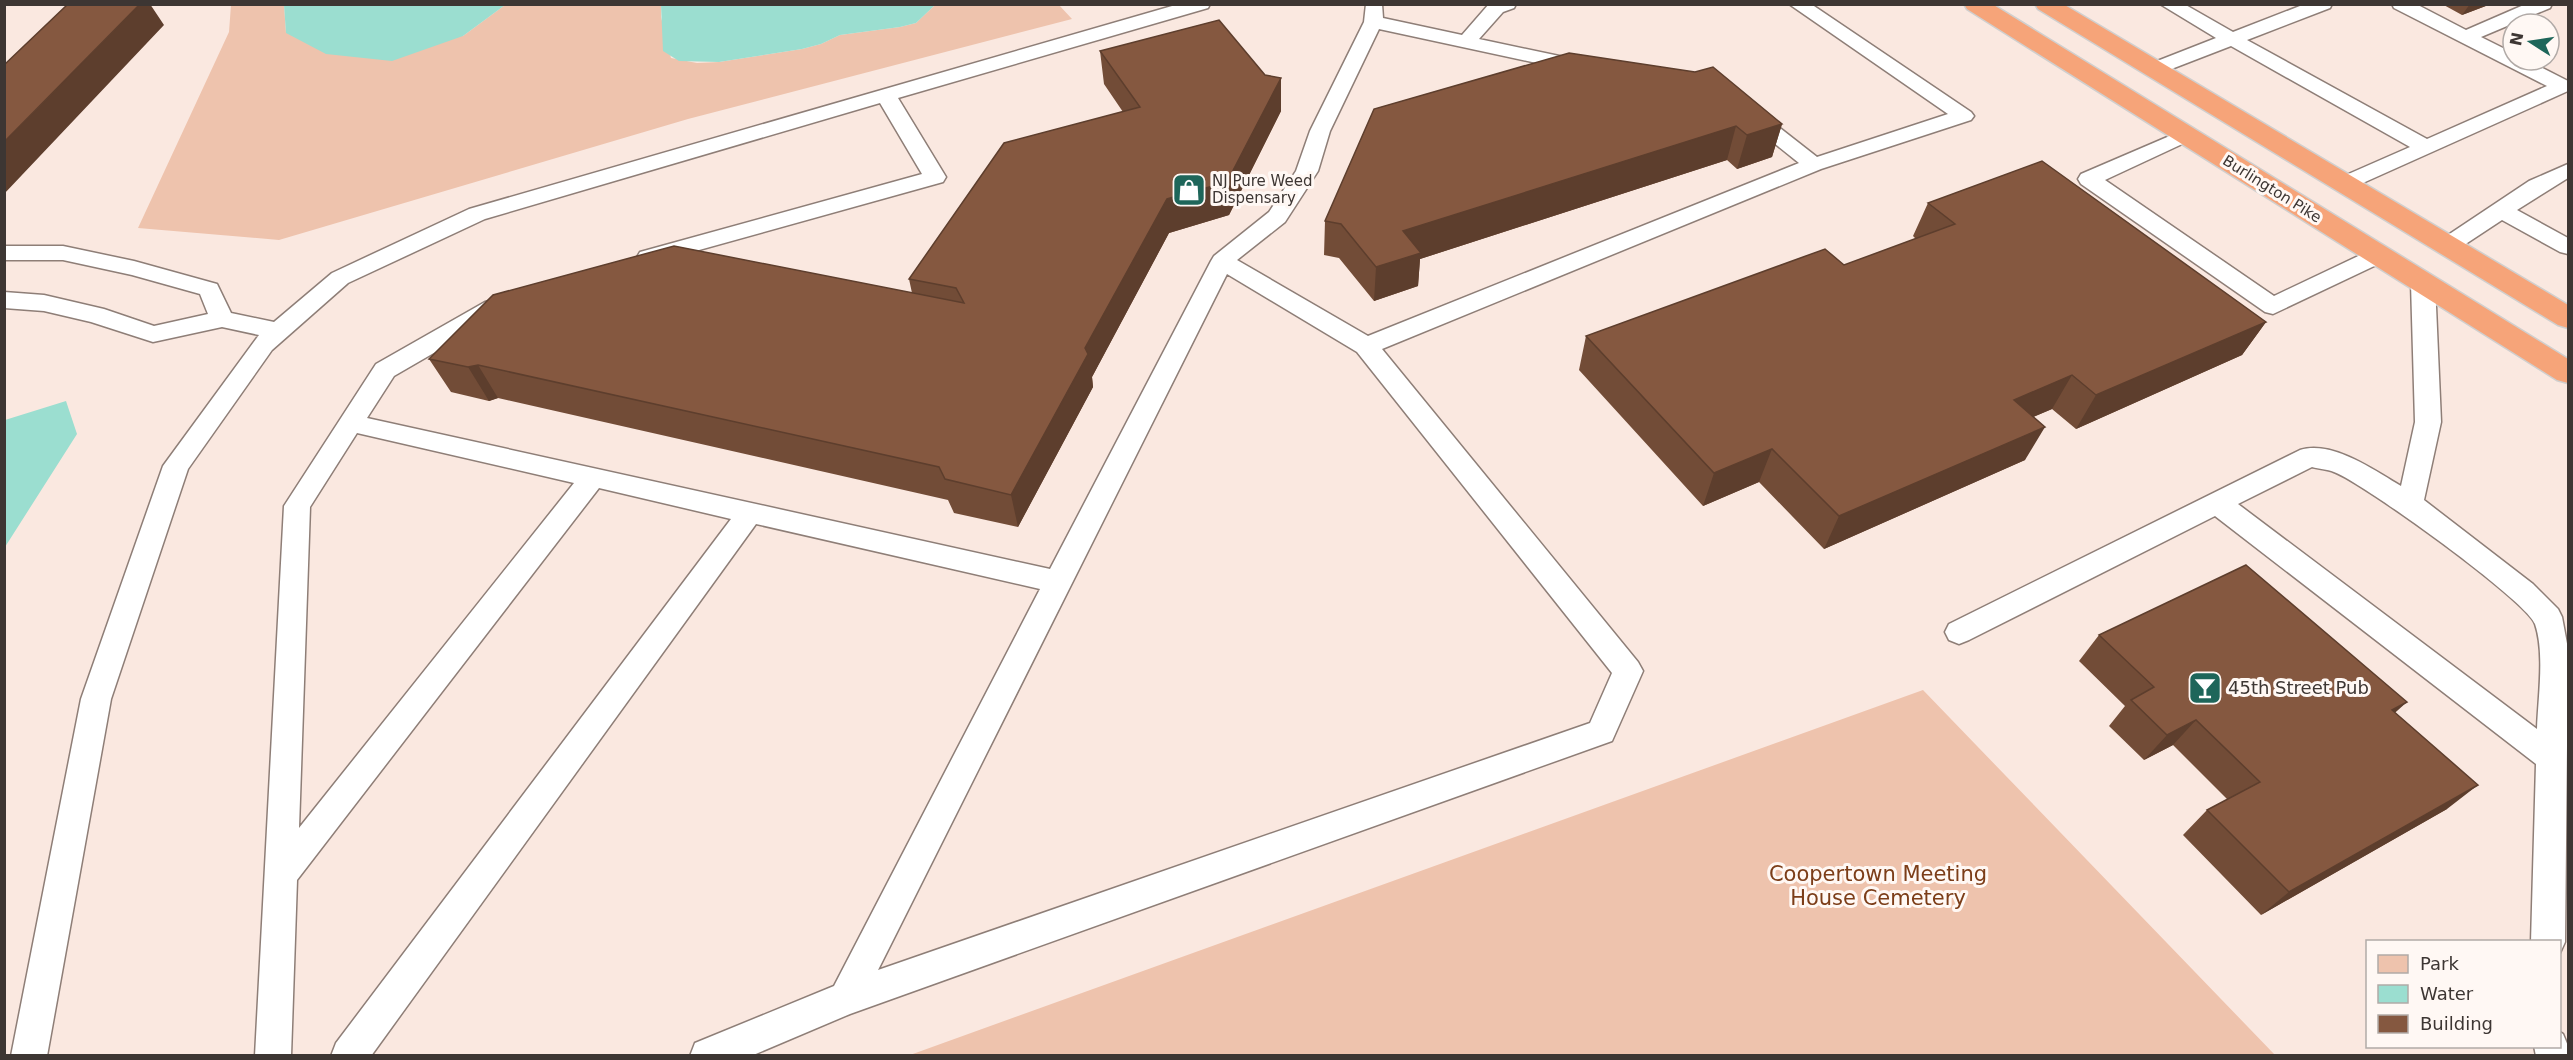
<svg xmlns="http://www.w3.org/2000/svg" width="2573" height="1060" font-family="'DejaVu Sans',sans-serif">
<rect width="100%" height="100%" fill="#fae8e0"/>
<path fill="#eec3ad" d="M231 5H284L286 33 463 36 505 5H661V17L671 58 697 63 719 62 802 49 821 44 840 35 900 27 916 23 935 5H1059L1072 19 688 119 279 240 138 228 229 32Z
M1923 690 2275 1055H910Z"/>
<path fill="#9bded0" d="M284 5V4L505 5 463 36 392 61 326 54 286 33Z
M661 5V4L935 5 916 23 900 27 840 35 821 44 802 49 719 62 679 61 663 51Z
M66 401 77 434 5 547V420Z"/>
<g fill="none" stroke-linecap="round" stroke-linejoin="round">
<defs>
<path id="lane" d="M1179 4H1210L1208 8 898 98 946 177 943 182 656 262 648 264 640 262 637 257 640 252 922 174 880 103 485 219 348 283 272 350 188 469 111 699 47 1056H11L81 699 163 466 259 335 222 327 153 342 91 322 44 311 4 308V292L44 295 104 309 154 326 208 314 200 294 132 275 63 260H4V246H63L134 261 217 284 231 313 274 322 332 273 469 209Z
M1366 4H1382L1383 18 1462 35 1489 4H1516L1514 8 1503 12 1479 39 1583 61 1590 63 1593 67 1590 71 1583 73 1379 29 1330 131 1318 171 1285 222 1237 260 1368 336 1799 163 1743 118 1740 114 1743 110H1757L1817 157 1948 114 1789 4H1811L1971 112 1974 116 1971 120 1821 169 1382 349 1638 662 1643 671 1612 741 850 1014 751 1056H690L695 1043 834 986 1040 589 756 524 371 1056H331L336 1043 731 519 599 488 297 880 291 1056H255L284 506 376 364 485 302 493 300 501 302 505 308 501 314 394 376 367 418 1050 569 1211 261 1214 256 1269 212 1296 171 1310 131 1364 22ZM1227 274 1357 352 1612 673 1590 723 878 970ZM357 433 574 483 299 828 310 507Z
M2160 4H2184L2233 32 2305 4H2332L2330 8 2247 40 2427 139 2547 86 2394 8 2392 4H2416L2466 30 2526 4H2552L2550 8 2481 37 2513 53V60H2527L2568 81V91L2345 191 2337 189 2334 184 2337 179 2410 147 2231 46 2161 73H2147L2144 69 2147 65 2216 38Z
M2186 129 2193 131 2196 135 2193 139 2105 180 2274 296 2371 250 2379 248 2387 250 2390 255 2387 260 2273 314 2265 312 2081 184 2078 179 2081 174Z
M2568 164V178L2517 210 2568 238V254L2560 252 2502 220 2455 251 2447 253 2439 251 2436 246 2439 241 2529 181Z
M2423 275 2431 278 2435 283 2441 422 2424 500 2533 584 2558 609 2562 617 2568 649 2565 942 2560 953V942H2531L2536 764 2215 516 1969 640 1959 644 1949 640 1945 632 1949 624 2300 450C2332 440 2374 470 2401 486L2415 422 2411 283 2415 278ZM2312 467C2319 469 2327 469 2334 472 2362 482 2527 601 2535 624 2545 653 2538 698 2537 729L2238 504Z
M2560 1032 2563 1034 2568 1046V1056H2536L2534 1046H2560Z"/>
<path id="highway" d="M1964 4H1992L2568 359V383L2557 380 1967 9Z
M2035 4H2063L2568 305V328L2558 325 2038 9Z"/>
</defs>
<use href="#lane" stroke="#8e7e77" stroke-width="3"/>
<use href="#highway" stroke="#d0cfce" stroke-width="3"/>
<use href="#lane" fill="#fff" fill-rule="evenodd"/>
<use href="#highway" fill="#f6a479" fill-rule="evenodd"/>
</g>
<path fill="#724c37" d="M2442 4H2491L2462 15Z
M1100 51 1281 78V111L1229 215 1169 233 1092 377 1093 387 1018 527 954 513 948 500 498 398 489 401 451 392 429 359 912 293 909 279 1123 112 1104 84Z
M1695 72 1782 124 1772 157 1737 169 1727 160 1420 259 1418 286 1374 301 1339 258 1324 255 1325 221Z
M1928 203 2266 322 2242 355 2076 429 2052 409 2033 417 2025 460 1824 549 1759 482 1703 506 1579 370 1586 336 1844 265 1916 239 1913 236Z
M2099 635 2395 713 2447 809 2261 915 2183 835 2207 810 2228 800 2173 745 2144 760 2109 726 2125 706 2079 661Z"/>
<path fill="#5d3e2d" d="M140 4H150L164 25 4 194V142Z
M2470 4H2491L2462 15Z
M1281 78V111L1229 215 1169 233 1092 377 1093 387 1018 527 1011 495 1085 348 1167 199Z
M1782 124 1772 157 1737 169 1747 135Z
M1736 126 1727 160 1420 259 1418 286 1374 301 1376 267 1403 231Z
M2266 322 2242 355 2076 429 2096 395Z
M478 365 498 398 489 401 468 367Z
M2072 375 2052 409 1995 433 2014 400Z
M2045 427 2025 460 1824 549 1839 516Z
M1772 449 1759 482 1703 506 1714 473Z
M2407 702 2378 728 2392 710Z
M2196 720 2173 745 2144 760 2167 735Z
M2478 785 2447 809 2261 915 2289 892Z"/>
<path fill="#855840" stroke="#5d3e2d" stroke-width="1.5" d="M68 4H140L4 142V65Z
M1219 20 1265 75 1281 78 1227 182 1167 199 1085 348 1088 354 1011 495 945 479 939 467 478 365 468 367 429 359 493 295 674 246 964 303 956 288 909 279 1004 143 1140 107 1100 51Z
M1569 53 1695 72 1713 67 1782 124 1747 135 1736 126 1403 231 1421 253 1376 267 1341 224 1325 221 1374 109Z
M2042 161 2266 322 2096 395 2072 375 2014 400 2045 427 1839 516 1772 449 1714 473 1586 336 1825 249 1844 265 1955 224 1928 203Z
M2246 565 2407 702 2392 710 2478 785 2289 892 2207 810 2260 782 2196 720 2167 735 2131 700 2154 687 2099 635Z"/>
<defs>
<symbol id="shop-square" viewBox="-11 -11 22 22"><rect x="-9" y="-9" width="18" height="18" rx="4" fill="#1e665a" stroke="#fff8f4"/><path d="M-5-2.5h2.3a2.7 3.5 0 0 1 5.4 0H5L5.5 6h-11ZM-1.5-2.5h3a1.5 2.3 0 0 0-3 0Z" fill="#fff"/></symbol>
<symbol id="bar-square" viewBox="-11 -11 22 22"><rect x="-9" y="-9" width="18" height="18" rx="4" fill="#1e665a" stroke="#fff8f4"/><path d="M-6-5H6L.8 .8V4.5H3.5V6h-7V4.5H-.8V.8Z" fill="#fff"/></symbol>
</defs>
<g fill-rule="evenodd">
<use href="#shop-square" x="1170" y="171" width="38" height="38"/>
<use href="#bar-square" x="2186" y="669" width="38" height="38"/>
</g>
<g text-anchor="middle" stroke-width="6" stroke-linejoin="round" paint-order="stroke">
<g font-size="15" fill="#3d3633" stroke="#fff8f4" text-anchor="start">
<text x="1212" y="186">NJ Pure Weed<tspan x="1212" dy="17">Dispensary</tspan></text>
</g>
<g font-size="15" fill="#3d3633" stroke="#fff8f4">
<text transform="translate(2272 189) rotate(32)" y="5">Burlington Pike</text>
</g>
<g font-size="18" fill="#3d3633" stroke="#fff8f4" text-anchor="start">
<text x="2228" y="694">45th Street Pub</text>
</g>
<g font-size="21" fill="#7c3d18" stroke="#fff8f4">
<text x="1878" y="881">Coopertown Meeting<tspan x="1878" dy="24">House Cemetery</tspan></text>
</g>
</g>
<rect width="2573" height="1060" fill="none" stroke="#3d3633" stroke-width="12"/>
<rect x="2366" y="940" width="195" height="108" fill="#fff8f4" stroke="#b1aaa7" stroke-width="1.5"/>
<rect x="2378" y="955" width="30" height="18" fill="#eec3ad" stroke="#b1aaa7" stroke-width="1.5"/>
<text x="2420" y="970" font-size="18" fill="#3d3633">Park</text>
<rect x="2378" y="985" width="30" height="18" fill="#9bded0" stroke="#b1aaa7" stroke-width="1.5"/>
<text x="2420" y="1000" font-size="18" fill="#3d3633">Water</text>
<rect x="2378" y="1015" width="30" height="18" fill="#855840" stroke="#b1aaa7" stroke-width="1.5"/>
<text x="2420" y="1030" font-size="18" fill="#3d3633">Building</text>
<g transform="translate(2531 42) rotate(282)"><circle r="28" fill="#fff8f4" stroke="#b1aaa7" stroke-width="1.5"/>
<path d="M0-4.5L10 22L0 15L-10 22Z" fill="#1e665a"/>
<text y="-9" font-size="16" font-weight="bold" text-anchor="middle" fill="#3d3633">N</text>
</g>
</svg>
